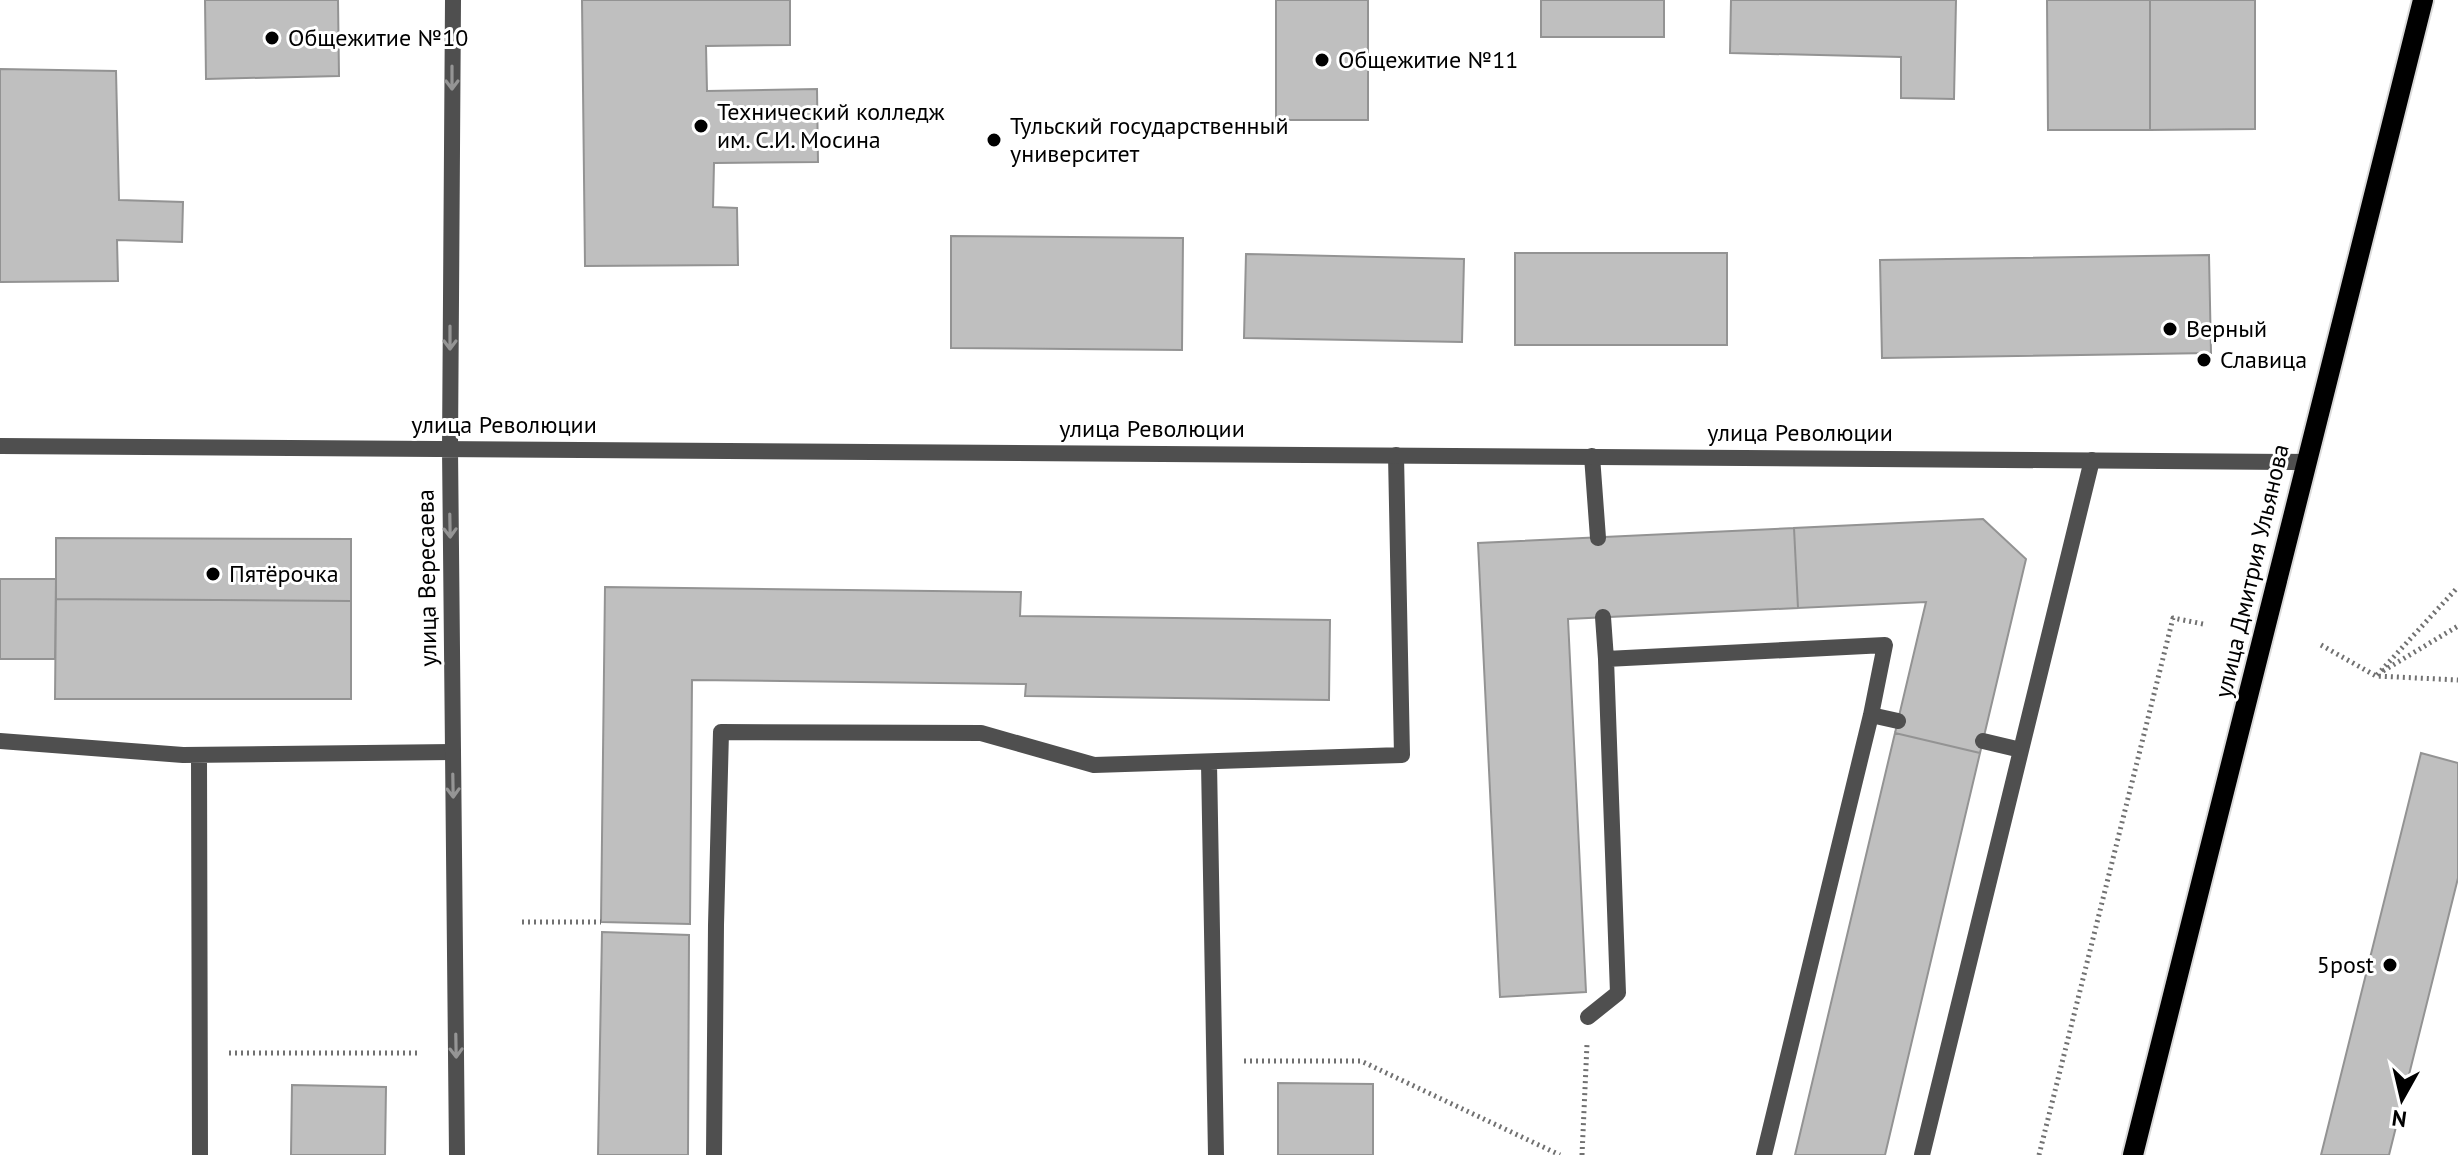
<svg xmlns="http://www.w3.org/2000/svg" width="2458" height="1155" font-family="'PT Sans',sans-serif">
<rect width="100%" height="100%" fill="#fff"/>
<path fill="#bfbfbf" stroke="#939393" stroke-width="2" d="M205 0H338L339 76 206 79Z
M582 0H790V45L706 46 707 91 817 89 818 162 714 163 713 207 737 208 738 265 585 266Z
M1276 0H1368V120H1276Z
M1541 0H1664V37H1541Z
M1731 0H1956L1954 99 1901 98V57L1730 53Z
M2047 0H2150V130H2048Z
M2150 0H2255V129L2150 130Z
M0 69 116 71 119 200 183 202 182 242 117 240 118 281 0 282Z
M951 236 1183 238 1182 350 951 348Z
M1515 253H1727V345H1515Z
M1246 254 1464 259 1462 342 1244 338Z
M2209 255 2211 353 1882 358 1880 260Z
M1983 519 2026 559 1980 753 1895 733 1926 602 1798 608 1794 528Z
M1794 528 1798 608 1568 619 1586 992 1500 997 1478 543Z
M56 538 351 539V601L56 599Z
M0 579H56L55 659H0Z
M605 587 1021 592 1020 616 1330 620 1329 700 1025 696 1026 684 692 680 690 924 601 922Z
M56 599 351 601V699H55Z
M1895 733 1980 753 1885 1155H1795Z
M2421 753 2458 763V878L2389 1155H2321Z
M602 932 689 935 688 1155H598Z
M1278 1083 1373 1084V1155H1278Z
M292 1085 386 1087 385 1155H291Z"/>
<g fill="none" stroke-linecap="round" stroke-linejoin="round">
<defs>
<path id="primary" d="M2133 1155C2230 770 2324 384 2423 0"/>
</defs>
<use href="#primary" stroke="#dbdbdb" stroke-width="24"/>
<path stroke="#717171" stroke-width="5" stroke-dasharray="2 4" stroke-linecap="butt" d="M2321 645 2376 676 2458 680
M2383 671 2458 626
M2377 675 2458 587
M522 922H601
M229 1053H419
M1244 1061H1361L1560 1155
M1582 1155 1587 1044
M2039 1155 2173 618 2203 624"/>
<path stroke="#4f4f4f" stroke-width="16" d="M1592 456 1598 538
M1603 617 1606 659
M1871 715 1898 721
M0 741 183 755 453 752
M1983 741 2021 750
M199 756 200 1155
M1209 763 1216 1155
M1588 1017 1618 993 1606 659 1885 645 1871 715 1764 1155
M714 1155 716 925 721 732 981 733 1094 765 1402 755 1396 455
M1922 1155 2092 460"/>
<path stroke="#4f4f4f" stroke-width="16" d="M453 0 450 448 457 1155
M0 446 2304 462"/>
<use href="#primary" stroke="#000" stroke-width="20"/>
</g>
<defs><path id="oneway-shaft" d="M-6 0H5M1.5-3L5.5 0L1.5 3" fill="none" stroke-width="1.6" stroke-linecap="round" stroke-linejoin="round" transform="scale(2)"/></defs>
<g stroke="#959595">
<use href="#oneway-shaft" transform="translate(452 78) rotate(90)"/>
<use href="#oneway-shaft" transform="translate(450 338) rotate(90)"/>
<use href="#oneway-shaft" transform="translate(450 526) rotate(89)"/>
<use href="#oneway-shaft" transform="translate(453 786) rotate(89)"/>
<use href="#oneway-shaft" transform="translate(456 1046) rotate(89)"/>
</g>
<g fill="#000" stroke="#fff" stroke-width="3">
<circle cx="272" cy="38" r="8"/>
<circle cx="1322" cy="60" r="8"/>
<circle cx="701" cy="126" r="8"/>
<circle cx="994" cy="140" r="8"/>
<circle cx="2170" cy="329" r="8"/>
<circle cx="2204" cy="360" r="8"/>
<circle cx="213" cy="574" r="8"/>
<circle cx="2390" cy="965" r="8"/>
</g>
<g text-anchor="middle" stroke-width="6" stroke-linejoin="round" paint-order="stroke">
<g font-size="24" fill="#000" stroke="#fff" text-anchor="start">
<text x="288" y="46">Общежитие №10</text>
<text x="1338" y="68">Общежитие №11</text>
<text x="717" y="120">Технический колледж<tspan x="717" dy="28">им. С.И. Мосина</tspan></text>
<text x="1010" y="134">Тульский государственный<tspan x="1010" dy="28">университет</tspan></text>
<text x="2186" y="337">Верный</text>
<text x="2220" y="368">Славица</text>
<text x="229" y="582">Пятёрочка</text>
<text x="2374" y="973" text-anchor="end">5post</text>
</g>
<g font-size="24" fill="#000" stroke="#fff">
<text x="504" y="433">улица Революции</text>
<text x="1152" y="437">улица Революции</text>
<text x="1800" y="441">улица Революции</text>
<text transform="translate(2252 571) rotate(-77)" y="8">улица Дмитрия Ульянова</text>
<text transform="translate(427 578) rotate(-91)" y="8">улица Вересаева</text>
</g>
</g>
<g transform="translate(2402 1099) rotate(188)" stroke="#ffffff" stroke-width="6" paint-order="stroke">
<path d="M0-6L14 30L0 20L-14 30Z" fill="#000000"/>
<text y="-12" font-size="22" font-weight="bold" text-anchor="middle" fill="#000000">N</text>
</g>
</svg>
